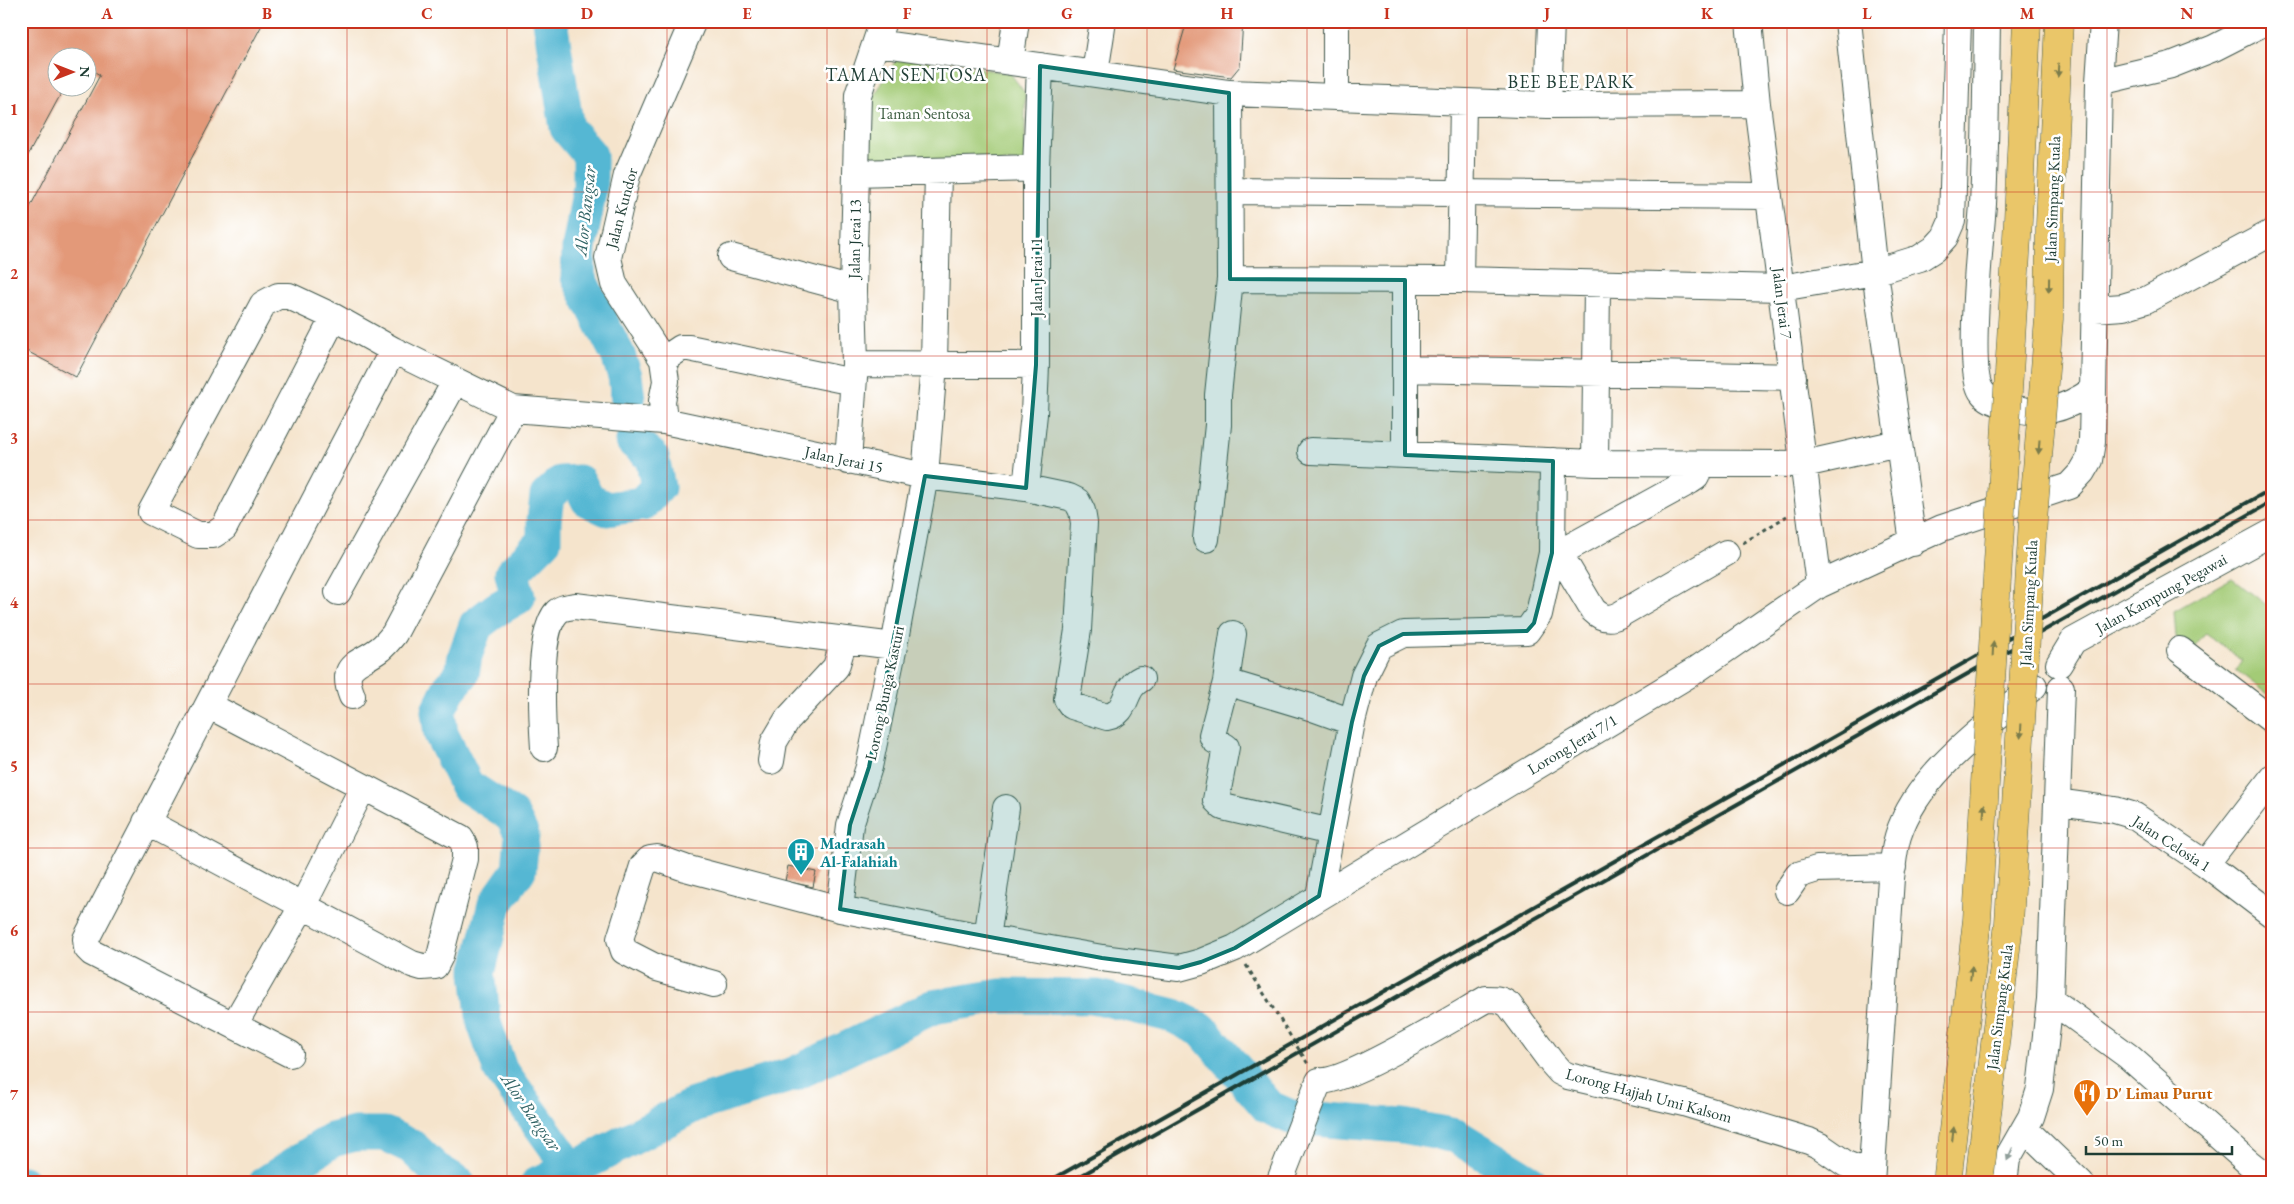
<svg xmlns="http://www.w3.org/2000/svg" width="2294" height="1204" font-family="'EB Garamond',serif">
<rect width="100%" height="100%" fill="#fff"/>
<filter id="ink" filterUnits="userSpaceOnUse"><feTurbulence type="fractalNoise" baseFrequency=".02" numOctaves="2"/><feDisplacementMap in="SourceGraphic" scale="10" xChannelSelector="R" yChannelSelector="G"/><feConvolveMatrix kernelMatrix="1 2 1 2 8 2 1 2 1" color-interpolation-filters="sRGB"/></filter>
<filter id="wash" filterUnits="userSpaceOnUse"><feTurbulence type="fractalNoise" baseFrequency=".0096" numOctaves="4" result="noise"/><feDisplacementMap in="SourceGraphic" scale="20" xChannelSelector="R" yChannelSelector="G"/><feGaussianBlur stdDeviation="1.12" result="paint"/><feColorMatrix in="noise" values="0 0 0 0 0 0 0 0 0 0 0 0 0 0 0 0 0 1.4 0 .05"/><feComposite in="paint" operator="in"/></filter>
<g filter="url(#wash)">
<rect width="100%" height="100%" fill="#f5e4cc"/>
<path fill="#a3cb76" stroke="#618455" d="M898 57 1010 73 1025 93V162L870 164 871 101Z
M2232 578 2273 610V698L2236 670 2243 661 2206 633 2192 650 2176 638 2174 611Z"/>
<g fill="none" stroke-linecap="round" stroke-linejoin="round">
<path stroke="#54b7d3" stroke-width="35" d="M550 21 567 128 590 155V187L579 248 578 277 618 355 625 376 628 399
M572 1170 500 1069 484 1023 478 973 495 904 519 870 522 835 512 815 467 786 441 734 438 711 449 689 462 674 465 656 476 625 497 609 518 597 512 573 544 541V521L547 496 561 483 579 482 588 500 607 509 642 504 658 487 652 457 633 441
M21 1183H23
M266 1183 332 1140 355 1134H385L412 1147 435 1169 458 1183
M538 1183 572 1170 694 1105 794 1074 933 1007 1000 996 1098 997 1174 1016 1202 1030 1268 1107 1291 1117 1403 1126 1456 1136 1532 1183"/>
</g>
<g id="blocks">
<path fill="#e39979" d="M24 21H264L76 377 21 348V224L100 75 88 68V58H58V88H64L21 168V24Z
M1187 21H1243L1240 66 1231 77 1173 69Z
M788 866 816 872 813 887 785 881Z"/>
</g>
</g>
<g filter="url(#ink)">
<use href="#blocks" fill-opacity="0" stroke="#3f564b" stroke-width="1"/>
<g fill="none" stroke-linecap="round" stroke-linejoin="round">
<defs>
<path id="minor" d="M1336 21V97
M1749 21 1757 104 1819 585
M1848 21 1875 272 1913 543
M1987 21C1986 82 1986 143 1983 204 1981 236 1966 372 1982 392 1987 399 1996 402 2004 405 2037 418 2065 410 2093 390
M877 43 1229 93 1548 105 1757 104
M1010 62 1016 21
M1095 73 1103 21
M2099 82 2171 65 2214 48 2267 21
M1548 105 1551 21
M856 173 1036 168
M1230 191 1769 196
M731 257 853 290
M1230 279 1460 280 1781 288 1875 272 1920 258 1934 249 1945 237 1952 221 1958 21
M1460 280 1463 102
M2095 309 2123 307 2146 300 2273 232
M334 317 224 528 213 535H198L151 512 263 304 278 296H289L334 317 393 350 513 409 664 421 925 476 1026 488 1069 497 1077 501 1082 511 1084 523 1078 630 1067 699 1072 706 1107 717C1129 713 1122 688 1141 679
M663 360 681 348H689L853 382
M855 364 1036 365
M1405 369 1793 377
M664 421 662 401 666 381 663 360 614 284 608 258 627 175 693 21
M1311 451 1595 463 1804 464 1898 443
M1405 455V280
M848 461 855 364 853 290 858 95 883 21
M1595 463 1597 285
M1026 488 1034 414 1036 365V168L1040 66
M1206 539 1218 425V395L1230 279 1229 93
M1552 553H1559L1690 481 1696 477 1701 464
M1559 553 1593 610C1601 618 1609 620 1619 615L1726 553
M338 592 455 382
M1233 634 1226 682 1212 735 1214 740 1226 747 1216 800 1223 807 1331 832
M2180 650 2273 721
M2059 664 2073 641 2273 532
M1226 682 1310 707 1352 722
M352 696C339 663 359 665 380 649 385 645 390 639 394 634L513 409
M544 748C542 719 537 632 557 612 561 608 568 607 575 606L894 646
M771 761 774 742 787 720 836 667 844 640
M2058 802 2115 810 2135 816 2206 864 2273 915
M146 822 412 964 422 967 435 966 440 956 465 859V847L461 838 208 705
M2206 864 2273 777
M1787 891 1798 875 1817 869 1893 867
M1319 896 1352 722 1364 676 1379 646 1403 634 1527 631 1539 614 1552 553 1553 461
M840 909 850 825 869 767 894 646 925 476 934 364 938 171
M987 938 1006 808
M714 984 657 968 624 951 620 939 643 866 650 859 657 858 685 868 840 909 987 938 1102 958 1179 968 1201 962 1235 948 1693 672 1819 585 1942 528 2069 486 2082 472 2089 460 2092 442 2099 82 2103 21
M2050 999 2128 1056 2249 1163 2273 1182
M234 1025 303 905 363 787
M290 1054 92 953 87 948 86 939 393 350
M2025 1129 2081 1183
M1279 1183 1319 1081C1346 1084 1456 1016 1486 999 1496 999 1501 999 1509 1005L1552 1063 1560 1072 1568 1076 1684 1103 1809 1141 1820 1146 1846 1164 1871 1174
M1871 1183 1891 878C1893 864 1894 849 1898 836 1917 774 1987 726 2034 686
M2004 1183 2007 1159 2031 1117 2040 1089 2050 999 2061 688"/>
</defs>
<use href="#minor" stroke="#3f564b" stroke-width="28"/>
<path stroke="#3f564b" stroke-width="3" stroke-dasharray="4 4" stroke-linecap="butt" d="M1743 543 1787 516
M1246 965 1308 1064"/>
<use href="#minor" stroke="#fff" stroke-width="26"/>
<path stroke="#1f3d34" stroke-width="4" d="M1046 1183 2273 488
M1068 1183 2273 501"/>
<defs>
<path id="major-bridge" d="M1947 1183 1977 920 2018 220 2027 21
M1979 1183 2009 923 2033 520 2049 319 2050 224 2059 21"/>
</defs>
<use href="#major-bridge" stroke="#3f564b" stroke-width="29" stroke-linecap="butt"/>
<use href="#major-bridge" stroke="#eac669" stroke-width="28"/>
</g>
<defs><path id="oneway-solid" d="M-6-.8H1V-3.2L6.5 0L1 3.2V.8H-6Z" transform="scale(1.25)"/></defs>
<g fill="#7a7b4c">
<use href="#oneway-solid" transform="translate(2058 70) rotate(93)"/>
<use href="#oneway-solid" transform="translate(2049 285) rotate(91)"/>
<use href="#oneway-solid" transform="translate(2039 447) rotate(94)"/>
<use href="#oneway-solid" transform="translate(1993 649) rotate(-87)"/>
<use href="#oneway-solid" transform="translate(2021 731) rotate(93)"/>
<use href="#oneway-solid" transform="translate(1984 811) rotate(-86)"/>
<use href="#oneway-solid" transform="translate(1971 973) rotate(-84)"/>
<use href="#oneway-solid" transform="translate(1953 1134) rotate(-83)"/>
</g>
<use fill="#8f9e9a" href="#oneway-solid" transform="translate(2010 1154) rotate(114)"/>
</g>
<path fill="#0f766e" fill-opacity="0.2" stroke="#0f766e" stroke-width="4" stroke-linejoin="round" d="M1040 66 1229 93 1230 279 1405 280V455L1553 461 1552 553 1534 623 1527 631 1403 634 1379 646 1364 676 1352 722 1319 896 1235 948 1201 962 1179 968 1102 958 840 909 850 825 869 767 925 476 1026 488 1036 365Z"/>
<path fill="none" stroke="#c8321e" stroke-width="1" stroke-opacity="0.55" d="M187 21V1183M347 21V1183M507 21V1183M667 21V1183M827 21V1183M987 21V1183M1147 21V1183M1307 21V1183M1467 21V1183M1627 21V1183M1787 21V1183M1947 21V1183M2107 21V1183M21 192H2273M21 356H2273M21 520H2273M21 684H2273M21 848H2273M21 1012H2273"/>
<defs>
<symbol id="building-pin" viewBox="-11 -11 22 30"><path d="M0 17L-7.5 6A9.5 9.5 0 1 1 7.5 6Z" fill="#0f9aa8" stroke="#fff"/><path d="M-4-6H4V6H1V3H-1V6H-4ZM-2.5-4.3h1.7v1.8h-1.7ZM.8-4.3h1.7v1.8H.8ZM-2.5-1h1.7V.8h-1.7ZM.8-1h1.7V.8H.8Z" fill="#fff"/></symbol>
<symbol id="restaurant-pin" viewBox="-11 -11 22 30"><path d="M0 17L-7.5 6A9.5 9.5 0 1 1 7.5 6Z" fill="#e8710a" stroke="#fff"/><path d="M-5-6h1v4h1v-4h1v4h1v-4h1v5L-1.5 .5V6h-2V.5L-5-1ZM5-6V6H3V1.5H1.5Q1.5-4 5-6Z" fill="#fff"/></symbol>
</defs>
<g fill-rule="evenodd">
<use href="#building-pin" x="785" y="836" width="32" height="43"/>
<use href="#restaurant-pin" x="2071" y="1077" width="32" height="43"/>
</g>
<g text-anchor="middle" stroke-width="5" stroke-linejoin="round" paint-order="stroke">
<g font-size="16" fill="#406044" stroke="#fff">
<text x="924" y="119">Taman Sentosa</text>
</g>
<g font-size="16" fill="#1f3d34" stroke="#fff">
<text transform="translate(2052 199) rotate(-88)" y="6">Jalan Simpang Kuala</text>
<text transform="translate(621 208) rotate(-75)" y="6">Jalan Kundor</text>
<text transform="translate(854 239) rotate(-89)" y="6">Jalan Jerai 13</text>
<text transform="translate(1036 277) rotate(-90)" y="6">Jalan Jerai 11</text>
<text transform="translate(1783 303) rotate(83)" y="6">Jalan Jerai 7</text>
<text transform="translate(844 459) rotate(12)" y="6">Jalan Jerai 15</text>
<text transform="translate(2161 593) rotate(-29)" y="6">Jalan Kampung Pegawai</text>
<text transform="translate(2028 603) rotate(-87)" y="6">Jalan Simpang Kuala</text>
<text transform="translate(884 693) rotate(-78)" y="6">Lorong Bunga Kasturi</text>
<text transform="translate(1572 744) rotate(-31)" y="6">Lorong Jerai 7/1</text>
<text transform="translate(2172 843) rotate(33)" y="6">Jalan Celosia 1</text>
<text transform="translate(1999 1007) rotate(-83)" y="6">Jalan Simpang Kuala</text>
<text transform="translate(1649 1095) rotate(15)" y="6">Lorong Hajjah Umi Kalsom</text>
</g>
<g font-size="16" font-weight="bold" fill="#0d838f" stroke="#fff" text-anchor="start">
<text x="820" y="849">Madrasah<tspan x="820" dy="18">Al-Falahiah</tspan></text>
</g>
<g font-size="16" font-weight="bold" fill="#c56008" stroke="#fff" text-anchor="start">
<text x="2106" y="1099">D' Limau Purut</text>
</g>
<g font-size="18" letter-spacing="1" fill="#1f3d34" stroke="#fff">
<text x="906" y="81">TAMAN SENTOSA</text>
<text x="1571" y="88">BEE BEE PARK</text>
</g>
<g font-size="18" font-style="italic" fill="#2f6264" stroke="#fff">
<text transform="translate(585 211) rotate(-84)" y="6">Alor Bangsar</text>
<text transform="translate(531 1112) rotate(55)" y="6">Alor Bangsar</text>
</g>
</g>
<rect width="2294" height="1204" fill="none" stroke="#fff" stroke-width="55"/>
<g transform="translate(72 72) rotate(90)"><circle r="24" fill="#ffffff" stroke="#a5b1ae"/>
<path d="M0-4L9 19L0 12L-9 19Z" fill="#c8321e"/>
<text y="-8" font-size="14" font-weight="bold" text-anchor="middle" fill="#1f3d34">N</text>
</g>
<path d="M2086 1146v8h146v-8" fill="none" stroke="#1f3d34" stroke-width="2.5"/>
<text x="2094" y="1146" font-size="15" fill="#1f3d34" stroke="#ffffff" stroke-width="4" paint-order="stroke">50 m</text>
<rect x="28" y="28" width="2238" height="1148" fill="none" stroke="#c8321e" stroke-width="2"/>
<g font-size="16" text-anchor="middle" font-weight="bold" fill="#c8321e">
<text x="107" y="19">A</text>
<text x="267" y="19">B</text>
<text x="427" y="19">C</text>
<text x="587" y="19">D</text>
<text x="747" y="19">E</text>
<text x="907" y="19">F</text>
<text x="1067" y="19">G</text>
<text x="1227" y="19">H</text>
<text x="1387" y="19">I</text>
<text x="1547" y="19">J</text>
<text x="1707" y="19">K</text>
<text x="1867" y="19">L</text>
<text x="2027" y="19">M</text>
<text x="2187" y="19">N</text>
<text x="14" y="115">1</text>
<text x="14" y="279">2</text>
<text x="14" y="444">3</text>
<text x="14" y="608">4</text>
<text x="14" y="772">5</text>
<text x="14" y="936">6</text>
<text x="14" y="1100">7</text>
</g>
</svg>
